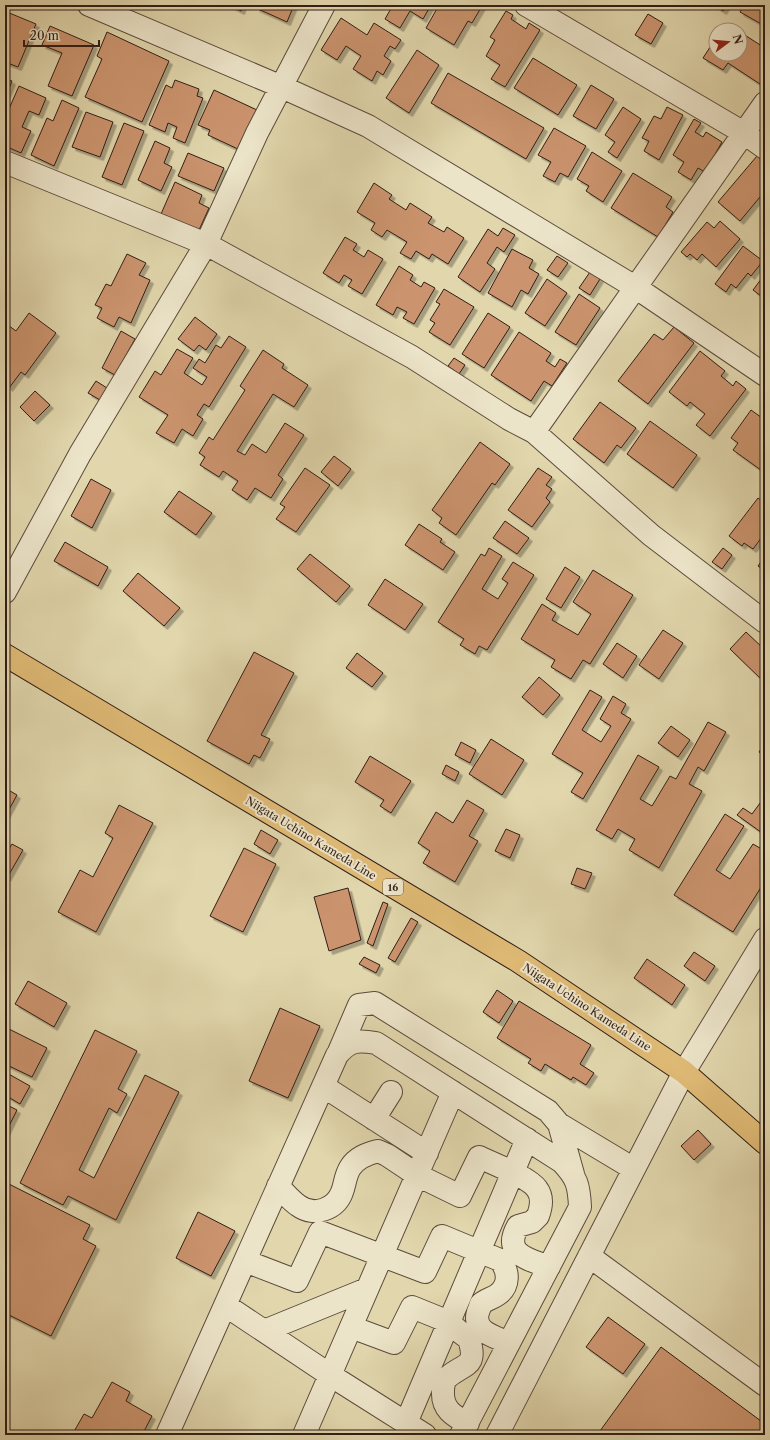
<svg xmlns="http://www.w3.org/2000/svg" width="770" height="1440" font-family="'Libre Caslon Text',serif">
<defs>
<filter id="shadow"><feDropShadow dx="3.5" dy="3.5" stdDeviation="0" flood-color="#0004"/></filter>
</defs>
<rect width="100%" height="100%" fill="#e1d6ac"/>
<filter id="stains"><feTurbulence type="fractalNoise" baseFrequency=".005" numOctaves="4"/><feColorMatrix values="0 0 0 0 .2 0 0 0 0 .09 0 0 0 0 .02 0 0 0 .5 -.17"/></filter>
<radialGradient id="worn" r=".72"><stop offset=".6" stop-color="#630" stop-opacity="0"/><stop offset="1" stop-color="#630" stop-opacity=".3"/></radialGradient>
<path fill="#cb946e" stroke="#301d16" filter="url(#shadow)" d="M229 5H243L241 11Z
M257 5H294L287 22 256 8Z
M393 5H431L423 19 410 11 400 28 385 19Z
M439 5 482 6 472 23 468 21 454 45 426 28Z
M714 5H727L723 11Z
M744 5H765V26L740 12Z
M506 11 513 15 511 19 526 29 529 23 540 30 505 87 491 79 500 65 486 56 495 40 490 37Z
M7 12 36 24 18 67 5 62V16Z
M648 14 663 23 651 44 635 35Z
M341 18 367 35 374 23 401 40 395 49 390 46 384 56 391 61 383 75 377 71 372 81 353 69 361 56 346 46 337 60 321 50Z
M50 26 94 45 72 96 48 86 62 53 42 45Z
M107 32 169 61 142 122 85 97 102 59 97 56Z
M740 32 765 48V52L762 57 765 59V83L763 86 728 63 723 70 703 58 716 38V54H740Z
M417 50 439 65 409 113 386 98Z
M533 58 577 85 558 115 514 88Z
M448 73 544 128 526 159 431 103Z
M5 78 12 81 5 99Z
M175 80 199 89 197 96 203 98 185 143 173 138 177 127 168 123 165 132 149 125 166 85 172 88Z
M591 85 614 99 596 129 573 116Z
M19 86 46 98 39 115 29 111 22 127 31 131 21 153 5 146V118Z
M214 90 257 110 240 150 208 135 210 130 198 125Z
M62 100 79 108 54 166 31 155 47 118 53 121Z
M623 107 641 119 617 158 608 152 615 142 605 135Z
M667 107 683 115 659 160 644 151 649 141 642 138 654 116 661 119Z
M86 112 113 122 100 157 72 147Z
M694 119 701 123 695 132 703 137 706 132 722 142 705 172 698 168 691 180 678 172 684 162 673 155Z
M124 123 144 131 122 185 102 177Z
M554 128 586 146 568 177 560 173 555 182 543 176 551 162 538 155Z
M155 141 170 148 164 163 172 167 161 191 138 180Z
M592 152 622 171 603 202 586 191 589 186 577 179Z
M188 153 224 168 214 191 178 176Z
M757 156 765 163 762 167 765 170V191L740 221 718 202Z
M633 173 672 197 666 207 673 212 658 237 611 208Z
M175 182 202 195 199 203 209 208 199 230 161 214Z
M374 183 392 195 389 199 406 210 410 203 432 217 428 223 444 232 447 227 464 238 448 264 432 254 429 259 416 251 411 259 400 253 407 242 387 230 382 237 371 230 375 223 357 212Z
M720 221 740 239 716 267 702 254 697 260 690 254 687 257 681 252 707 222 714 228Z
M503 228 515 235 504 252 497 247 487 263 495 269 480 292 458 277 488 229 498 236Z
M345 237 357 244 353 250 364 257 368 250 383 259 362 294 348 286 352 280 344 275 339 283 323 273Z
M743 246 763 261 751 276 748 273 736 288 731 284 726 292 715 284Z
M512 249 533 260 529 268 539 274 528 294 521 290 512 307 488 293Z
M127 254 146 263 139 275 150 280 131 323 119 317 114 327 97 318 102 308 95 305 106 284 111 286Z
M557 256 568 263 558 277 547 270Z
M399 266 413 275 410 280 421 287 424 282 435 288 414 324 403 318 407 312 397 307 393 315 376 305Z
M590 272 600 279 590 295 579 288Z
M765 274V299L753 290Z
M547 279 567 293 545 326 525 313Z
M444 289 474 307 450 345 429 332 435 323 430 320 440 304 436 302Z
M579 294 600 308 576 345 555 332Z
M29 313 56 333 25 375 21 372 9 388 5 384V323L16 331Z
M488 313 510 327 484 368 462 354Z
M195 317 217 334 206 350 199 345 194 351 178 339Z
M674 327 694 343 648 404 618 381 654 334 663 340Z
M121 331 135 339 115 375 102 368Z
M519 332 551 353 546 361 555 367 560 359 567 363 552 386 544 381 531 401 491 375Z
M229 336 246 347 209 407 204 404 197 415 203 419 193 436 182 429 174 443 156 433 168 415 139 397 155 371 161 375 177 349 193 358 184 373 202 385 207 377 193 368 199 359 205 363 216 345 221 348Z
M263 350 284 364 282 368 308 385 294 407 273 394 237 451 245 455 252 444 266 453 285 423 304 435 278 475 283 479 271 498 255 488 247 500 232 490 238 481 223 471 219 477 200 465 205 457 199 453 209 437 213 440 245 390 240 386Z
M700 351 725 371 721 376 733 386 736 381 746 389 710 436 696 425 705 414 690 402 687 406 669 392Z
M454 358 465 365 459 374 448 366Z
M96 381 107 388 100 400 88 393Z
M35 391 50 405 34 421 20 407Z
M600 402 636 428 621 448 617 445 604 463 573 439Z
M751 410 765 420V473L733 450 738 443 731 438Z
M650 421 697 455 673 488 627 454Z
M480 442 510 464 495 485 492 483 456 535 439 523 442 518 432 510Z
M334 456 351 469 338 486 321 472Z
M305 468 330 485 296 532 276 519 285 507 280 504Z
M538 468 552 477 546 485 552 489 546 498 550 502 532 527 508 510Z
M91 479 111 490 92 528 71 516Z
M179 491 212 513 196 535 164 512Z
M758 498 765 503V533L753 549 744 543 742 546 729 536Z
M505 521 529 538 517 554 493 538Z
M419 524 442 539 440 542 455 552 443 570 405 545Z
M65 542 108 567 98 586 54 561Z
M489 548 502 556 482 589 498 599 508 583 502 579 513 562 534 575 487 650 479 646 475 654 460 645 464 639 438 622 481 554 485 556Z
M723 548 732 555 722 569 712 562Z
M310 554 350 586 336 602 297 569Z
M765 556V571L758 566Z
M565 567 580 577 561 608 546 599Z
M593 570 633 595 590 664 583 660 571 679 551 667 555 660 521 639 542 604 556 613 552 620 578 635 591 614 573 602Z
M138 573 180 608 164 626 123 591Z
M385 579 423 604 405 630 368 605Z
M663 630 683 643 659 679 639 665Z
M746 632 765 650V677L762 680 730 649Z
M617 643 637 656 623 678 603 664Z
M254 652 294 673 261 735 270 739 260 758 254 755 249 764 207 741Z
M357 653 383 673 372 687 346 668Z
M539 677 560 695 543 715 522 697Z
M590 690 602 697 582 730 601 742 611 726 600 719 613 696 626 704 621 713 631 719 583 799 571 792 583 773 552 754Z
M708 722 726 732 704 771 698 767 689 784 702 791 659 868 629 850 635 839 618 829 612 839 596 830 638 755 659 767 640 799 652 806 670 776 676 779Z
M671 726 690 740 678 757 658 743Z
M491 739 524 760 502 795 469 774Z
M461 742 476 750 470 763 455 755Z
M765 744V756L759 752Z
M370 756 411 781 391 813 380 806 384 800 355 782Z
M446 765 459 772 455 781 442 774Z
M5 788 17 795 5 817Z
M763 799 765 801V835L737 815 743 808 752 814Z
M467 800 484 810 469 836 478 841 455 882 423 863 430 851 418 843 436 812 453 823Z
M119 805 153 823 96 932 58 912 80 870 93 877 113 838 105 833Z
M725 814 744 826 716 870 730 879 753 844 765 851V881L733 932 674 895Z
M506 829 520 835 510 858 495 851Z
M261 830 278 840 270 854 254 844Z
M12 844 23 850 7 878 5 876V855Z
M244 848 276 864 243 932 210 916Z
M577 868 592 873 585 889 571 884Z
M348 888 361 940 329 951 314 897Z
M383 902 388 904 373 946 367 943Z
M411 918 418 922 395 962 388 958Z
M694 952 715 966 705 981 684 966Z
M364 957 380 965 376 973 359 964Z
M647 959 685 985 672 1005 634 978Z
M28 981 67 1003 54 1027 15 1004Z
M497 990 513 1001 499 1023 483 1012Z
M519 1001 591 1045 580 1064 594 1073 586 1085 573 1077 571 1080 545 1064 541 1071 528 1063 531 1059 497 1038Z
M280 1008 320 1026 288 1098 249 1081Z
M9 1029 47 1048 32 1077 5 1064 7 1057 5 1056V1037Z
M95 1030 137 1051 118 1089 127 1094 117 1113 109 1108 79 1170 94 1178 145 1075 179 1092 116 1220 68 1196 63 1205 20 1183Z
M5 1072 30 1086 20 1104 5 1095Z
M5 1104 17 1110 5 1134Z
M698 1130 711 1144 694 1160 681 1146Z
M5 1182 90 1225 83 1239 96 1246 51 1336 5 1313Z
M198 1212 235 1231 211 1276 176 1258Z
M608 1317 645 1344 623 1374 586 1347Z
M661 1347 765 1424V1435H597Z
M112 1382 130 1392 126 1401 152 1416 142 1435H72L84 1414 92 1418Z"/>
<g fill="none" stroke-linecap="round" stroke-linejoin="round">
<defs>
<path id="minor" d="M89 5 282 87 368 126 635 287 765 375
M526 5 744 133 765 148
M5 162 206 244 412 357 509 419 534 432 651 535 765 622
M534 432 765 103
M5 592 80 454 206 244 257 133 324 5
M338 1054 359 1005 375 1003 548 1111 559 1124 573 1174
M323 1086 427 1153
M374 1119 391 1092
M559 1124 634 1169
M278 1186C285 1193 291 1201 299 1206 314 1217 336 1209 342 1192 345 1185 345 1176 350 1168 356 1158 366 1154 378 1151L387 1155 417 1175 460 1196 479 1157C492 1163 530 1178 537 1189 543 1197 541 1208 538 1216L532 1222 518 1226C502 1254 528 1259 549 1267
M589 1256 765 1385
M245 1261 297 1281 320 1232 425 1272 442 1236 500 1260C509 1271 510 1286 497 1295 493 1298 485 1300 481 1304 480 1306 479 1310 478 1312 472 1332 496 1337 509 1343
M225 1305 330 1375 425 1435
M351 1327 394 1343 412 1307 449 1322 461 1333 469 1339C478 1368 464 1363 448 1377 444 1380 443 1386 443 1391 442 1409 453 1416 468 1423
M264 1331 367 1289
M406 1423 527 1139
M167 1435 337 1055C350 1040 357 1040 376 1043L562 1162C577 1178 579 1185 580 1207L461 1435
M304 1435 453 1092
M497 1435 684 1072 765 939"/>
<path id="major" d="M5 655 518 961 684 1072 765 1143"/>
</defs>
<use href="#minor" stroke="#5c4b3c" stroke-width="24"/>
<use href="#major" stroke="#301d16" stroke-width="24"/>
<use href="#minor" stroke="#ece4c9" stroke-width="22"/>
<use href="#major" stroke="#e0bb76" stroke-width="22"/>
</g>
<g text-anchor="middle" stroke-width="4" stroke-linejoin="round" paint-order="stroke">
<rect fill="#ece4c9" stroke="#68594c" stroke-width="1" x="383" y="879" width="20" height="16" rx="3"/>
<g font-size="10" font-weight="bold" fill="#301d16">
<text x="393" y="891">16</text>
</g>
<g font-size="11" fill="#301d16" stroke="#ece4c9">
<text transform="translate(311 838) rotate(31)" y="4">Niigata Uchino Kameda Line</text>
<text transform="translate(587 1007) rotate(33)" y="4">Niigata Uchino Kameda Line</text>
</g>
</g>
<rect width="770" height="1440" fill="none" stroke="#e1d6ac" stroke-width="20"/>
<rect x="6" y="6" width="758" height="1428" fill="none" stroke="#301d16" stroke-width="2"/>
<rect x="10" y="10" width="750" height="1420" fill="none" stroke="#301d16"/>
<g transform="translate(728 42) rotate(74)"><circle r="19" fill="#ece4c9" stroke="#a19481"/>
<path d="M0-3L7 15L0 10L-7 15Z" fill="#8f2418"/>
<text y="-6" font-size="11" font-weight="bold" text-anchor="middle" fill="#301d16">N</text>
</g>
<path d="M24 40v6h75v-6" fill="none" stroke="#301d16" stroke-width="2"/>
<text x="30" y="40" font-size="12" fill="#301d16" stroke="#ece4c9" stroke-width="3" paint-order="stroke">20 m</text>
<rect width="100%" height="100%" filter="url(#stains)"/>
<rect width="100%" height="100%" fill="url(#worn)"/>
</svg>
